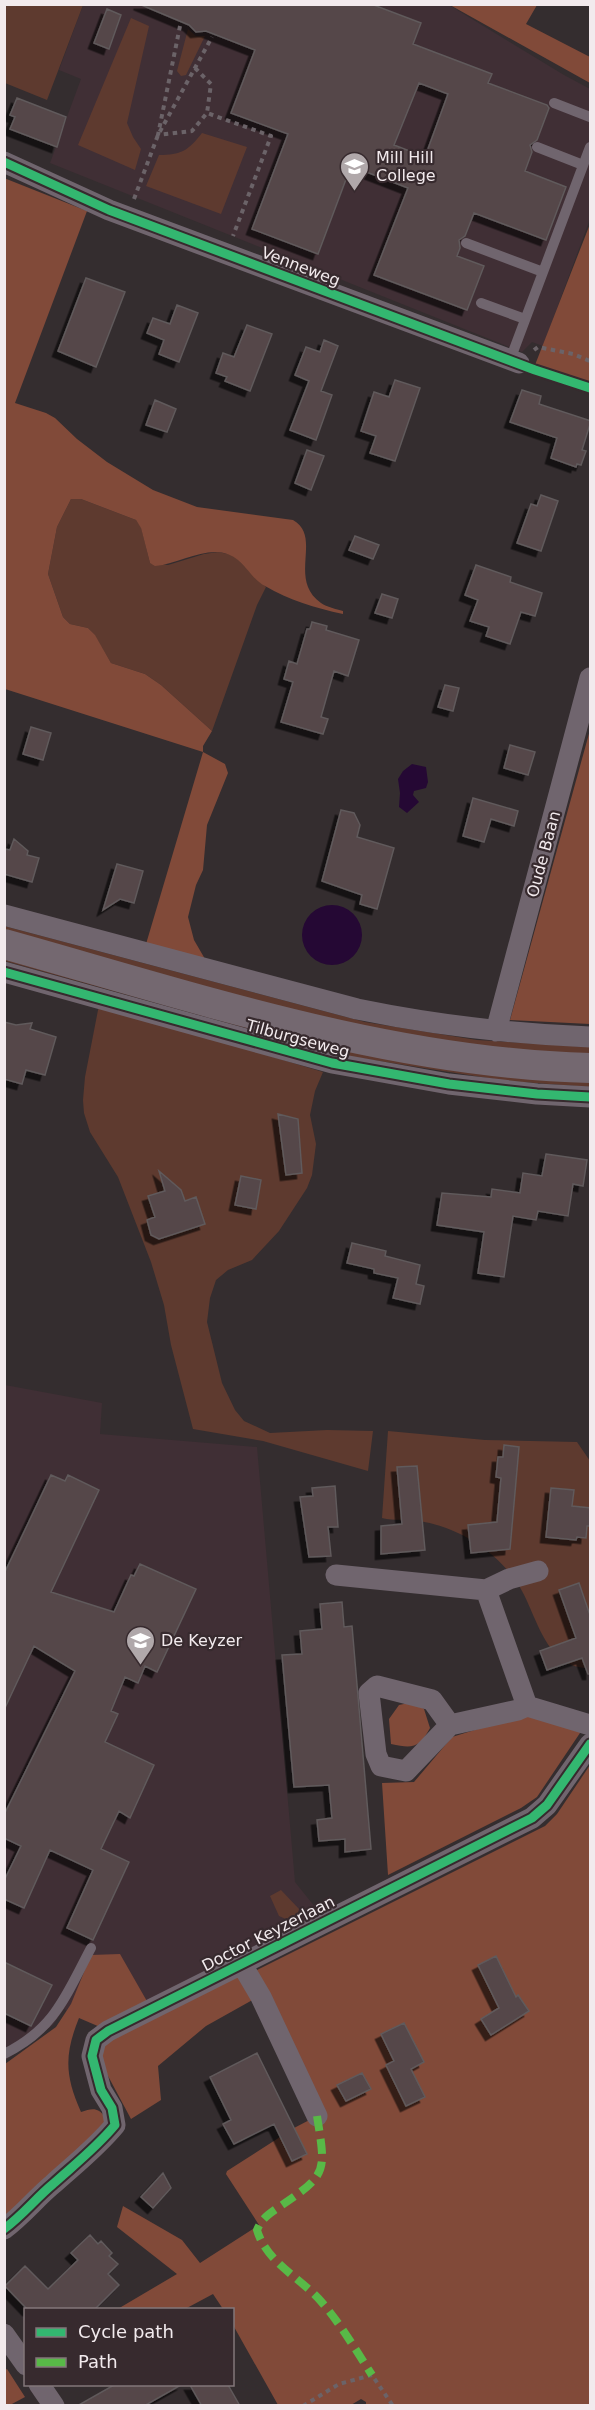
<svg xmlns="http://www.w3.org/2000/svg" width="595" height="2410" font-family="'DejaVu Sans',sans-serif">
<defs>
<filter id="shadow"><feDropShadow dx="-5.5" dy="5.5" stdDeviation="0" flood-color="#0009"/></filter>
</defs>
<rect width="100%" height="100%" fill="#342d2f"/>
<path fill="#402f35" d="M83 5H449L564 75 590 89V219L543 346 532 342 522 352 50 163 81 79 59 70Z
M5 1385 102 1403 100 1434 257 1447 295 1882 315 1907 331 1910 116 2019 79 2018 64 2009 53 2025 5 2061Z"/>
<path fill="#5e3a2f" d="M4 5H83L47 100 5 83Z
M131 18 149 26 127 123 133 137 141 149 135 170 78 145Z
M188 29 196 36H205L186 75 181 76 177 71Z
M202 133 247 147 221 214 146 186 159 155C181 155 188 151 202 133Z
M71 499H81L136 520 141 527 150 563 168 565 204 554 218 552 233 555 266 587 257 605 212 731 161 685 145 674 111 663 95 636 88 628 70 624 63 617 48 574 57 527Z
M4 926 365 1022 477 1040 590 1047V1058L557 1057 346 1026 5 933Z
M4 956 590 1079V1087L507 1081 347 1056 5 961Z
M99 1005 323 1072 315 1091 310 1115 316 1144 312 1175 307 1188 279 1231 252 1260 228 1270 216 1280 210 1298 207 1322 222 1383 235 1410 244 1421 270 1433 327 1430 373 1431 368 1471 263 1441 193 1429 171 1345 164 1305 151 1262 118 1177 90 1132 84 1113 83 1100 85 1077Z
M388 1431 485 1440 577 1442 590 1461V1668C547 1669 538 1620 522 1591 513 1573 495 1556 478 1544 461 1533 440 1524 419 1521 407 1519 394 1521 382 1518Z
M281 1890 299 1909 297 1917 290 1921 279 1916 270 1896Z"/>
<path fill="#814a39" d="M450 5H537L526 24 590 57V83Z
M4 178 87 211 15 403 46 413 55 418 77 439 107 462 153 490 197 507 293 520C323 537 287 579 321 603 327 607 336 609 343 611V614C315 608 289 600 265 586 247 576 243 554 218 552 197 551 176 564 155 566L150 563 141 528 136 520 81 499H71L57 527 48 574 63 617 70 624 88 628 95 635 111 663 145 674 161 685 212 731 203 746V752L225 764 228 773 207 825 203 870 196 885 188 917 194 940 205 959 146 944 203 752 5 689Z
M590 224V383L535 365Z
M590 730V1024L510 1020Z
M413 1702 424 1709 430 1728C419 1748 413 1749 391 1744L389 1719 399 1705Z
M538 1715 582 1730 537 1797 521 1808 388 1875 382 1783 414 1782 452 1737 513 1718Z
M590 1765V2405L366 2406V2402L361 2399 351 2405H278L233 2325 232 2310 223 2309 213 2294 185 2309 116 2310 177 2274 117 2227 123 2206 182 2240 200 2263 259 2225 226 2174 227 2171 294 2128 321 2114 253 1972 545 1826 557 1814Z
M120 1954 148 2003 100 2027 79 2018C64 2055 65 2076 81 2112 92 2108 98 2107 105 2117V2123L5 2220V2064L56 2027 71 2004 91 1955Z
M236 1973 256 1998 206 2026 158 2066 161 2100 131 2119 100 2061 101 2046Z
M7 2369 25 2397 10 2405H5V2370Z"/>
<path fill="#250834" d="M412 764 426 767 428 782 426 788 414 791 413 795 419 802 407 813 399 807 400 793 398 779 403 771Z
M302 935a30 30 0 1 1 60 0a30 30 0 1 1-60 0Z"/>
<path fill="#544649" stroke="#605a5b" stroke-width="1.5" fill-rule="evenodd" filter="url(#shadow)" d="M139 4H371L421 23 413 44 492 74 488 83 547 105 549 108 537 140 530 145 532 152 525 171 566 187 546 240 474 213 465 236 459 240 460 248 457 256 484 266 467 310 374 275 408 188 351 166 318 254 252 229 288 134 231 113 255 50 206 31 196 32 189 25ZM419 83 448 94 425 157 394 145Z
M107 9 121 15 109 49 94 43Z
M17 98 66 117 57 147 10 129 15 117 10 115Z
M86 278 125 292 96 367 58 351Z
M177 305 198 313 179 362 159 354 164 340 147 333 153 318 170 324Z
M247 325 272 334 250 391 225 381 227 377 216 373 223 353 234 357Z
M324 340 338 346 321 391 332 395 316 440 290 430 309 381 295 375 306 347 320 352Z
M395 380 420 388 395 461 370 453 376 436 361 431 374 392 389 397Z
M522 390 541 396 539 404 591 421 582 450 586 451 581 465 577 464 576 467 551 458 557 438 510 422Z
M155 400 176 409 167 432 146 425Z
M307 450 324 456 311 490 295 483Z
M541 495 558 501 541 551 517 543 531 504 537 506Z
M355 536 379 545 373 559 349 550Z
M476 565 511 577 510 582 542 593 535 616 521 612 510 644 486 636 489 627 470 621 478 600 465 595Z
M382 594 398 599 392 618 375 613Z
M312 622 327 626 326 630 359 640 348 676 334 671 321 717 328 719 323 734 281 722 293 682 284 679 289 661 297 664 307 629H310Z
M445 685 459 688 453 711 438 707Z
M31 727 51 733 43 760 23 754Z
M510 745 535 752 528 775 504 768Z
M473 798 518 811 514 826 491 819 484 842 463 836Z
M341 810 354 813 360 825 357 837 394 848 377 909 360 904 362 895 322 881Z
M14 839 28 851 27 855 39 858 32 882 4 874V849L10 850Z
M117 864 143 871 134 903 120 899 103 910Z
M4 1022 16 1025 32 1023 30 1029 56 1037 45 1075 26 1070 22 1084 4 1079Z
M278 1114 298 1119 302 1173 286 1175Z
M546 1154 587 1160 583 1186 573 1184 568 1216 538 1211 536 1220 513 1216 504 1277 478 1273 484 1232 437 1225 442 1193 491 1197 492 1189 520 1193 523 1173 542 1176Z
M159 1171 181 1190 185 1201 196 1197 205 1224 159 1239 151 1235 147 1220 155 1217 148 1196 165 1191Z
M241 1176 261 1180 256 1209 235 1205Z
M352 1243 386 1251 385 1256 420 1265 416 1284 424 1286 420 1304 393 1298 398 1278 374 1273V1269L347 1263Z
M504 1445 519 1447 510 1549 471 1553 468 1525 497 1522 501 1478 496 1477 498 1457H503Z
M417 1466 425 1550 381 1554V1526L402 1524 397 1467Z
M51 1475 65 1481 68 1475 99 1490 51 1592 114 1612 131 1575 134 1576 140 1564 196 1589 157 1672 145 1666 138 1683 125 1677 111 1711 118 1714 105 1742 154 1765 130 1818 119 1811 101 1849 129 1862 93 1940 67 1928 93 1870 50 1850 24 1908 4 1899V1881L21 1846 4 1838V1815L75 1671 34 1646 4 1710V1574Z
M335 1486 338 1527H328L331 1556 309 1557 300 1497 313 1496 312 1488Z
M551 1488 574 1490 572 1506 591 1508V1526H587L586 1538 577 1537 576 1540 546 1537Z
M579 1583 591 1618V1674H588L582 1658 547 1670 540 1651 576 1638 559 1590Z
M342 1602 344 1627 352 1626 371 1849 345 1852V1839L319 1841 317 1820 332 1818 329 1785 294 1787 282 1655 302 1654 300 1631 322 1629 320 1604Z
M496 1956 516 1997 518 1995 529 2011 491 2035 481 2019 499 2008 478 1965Z
M4 1962 52 1985 31 2026 4 2013Z
M404 2023 424 2062 411 2069 425 2097 406 2106 386 2065 394 2061 381 2034Z
M257 2053 307 2154 292 2161 274 2124 234 2144 223 2124 231 2120 210 2077Z
M362 2073 371 2089 346 2101 337 2085Z
M163 2173 171 2188 153 2208 141 2197Z
M90 2235 98 2244 101 2241 112 2253 109 2256 118 2264 108 2274 119 2285 94 2310H28L5 2286 25 2266 48 2289 78 2260 71 2253Z
M114 2385H181L144 2406H77Z
M190 2385H228L240 2406H202Z"/>
<g fill="none" stroke-linecap="round" stroke-linejoin="round">
<path stroke="#6b6368" stroke-width="4" stroke-dasharray="4.5 4.5" stroke-linecap="butt" d="M180 26 158 135 192 131 207 113 271 136 233 236
M195 68 211 84 207 113
M134 199 158 135 212 37
M534 350 538 347 573 354 590 361
M303 2406 339 2384 372 2375 393 2406"/>
<path stroke="#70656e" stroke-width="10" d="M554 103 590 117
M537 147 583 165
M466 243 543 272
M481 303 525 319
M510 360 590 147
M4 2054C55 2029 66 1995 91 1948"/>
<path stroke="#70656e" stroke-width="21" d="M4 162 109 210 519 363
M4 915 357 1009C435 1025 512 1034 590 1037
M4 972 332 1063 449 1084 537 1094 590 1097
M496 1031 590 678
M336 1575 486 1590 527 1706
M486 1590 509 1579 538 1571
M377 1686 432 1700 450 1725 406 1771 381 1766 376 1754 369 1693Z
M450 1725 518 1710 527 1706 590 1725
M241 1963 261 1997 317 2116
M4 2229C23 2215 36 2198 53 2184 74 2165 97 2147 115 2125L112 2108 101 2090 92 2056 96 2040 108 2031 532 1818 547 1805 590 1744
M4 2334 26 2365
M39 2384 54 2406"/>
<path stroke="#746870" stroke-width="30" d="M4 944C197 998 390 1063 590 1068"/>
<path stroke="#58b947" stroke-width="8" stroke-dasharray="15 8" stroke-linecap="butt" d="M317 2116C326 2173 328 2174 279 2207 269 2214 262 2218 257 2230 266 2261 297 2276 318 2298 339 2321 355 2349 372 2375"/>
<defs>
<path id="cycleway" d="M4 162 109 210 535 370 590 388
M4 972 332 1063 449 1084 537 1094 590 1097
M4 2229C23 2215 36 2198 53 2184 74 2165 97 2147 115 2125L112 2108 101 2090 92 2056 96 2040 108 2031 532 1818 547 1805 590 1744"/>
</defs>
<use href="#cycleway" stroke="#372a2e" stroke-width="13"/>
<use href="#cycleway" stroke="#33b770" stroke-width="9"/>
</g>
<defs>
<symbol id="school-pin" viewBox="-11 -11 22 30"><path d="M0 17L-7.5 6A9.5 9.5 0 1 1 7.5 6Z" fill="#b0a8aa" stroke="#372a2e"/><path d="M0-5L7-2L0 1L-7-2ZM-4 1L0 2.5L4 1V4Q0 6-4 4Z" fill="#fff"/></symbol>
</defs>
<g fill-rule="evenodd">
<use href="#school-pin" x="338" y="150" width="33" height="45"/>
<use href="#school-pin" x="124" y="1624" width="33" height="45"/>
</g>
<g text-anchor="middle" stroke-width="4.5" stroke-linejoin="round" paint-order="stroke">
<g font-size="16" fill="#f2eaed" stroke="#372a2e" text-anchor="start">
<text x="376" y="163">Mill Hill<tspan x="376" dy="18">College</tspan></text>
<text x="161" y="1646">De Keyzer</text>
</g>
<g font-size="16" fill="#f2eaed" stroke="#372a2e">
<text transform="translate(301 266) rotate(21)" y="6">Venneweg</text>
<text transform="translate(543 854) rotate(-75)" y="6">Oude Baan</text>
<text transform="translate(298 1038) rotate(15)" y="6">Tilburgseweg</text>
<text transform="translate(268 1933) rotate(-27)" y="6">Doctor Keyzerlaan</text>
</g>
</g>
<rect width="595" height="2410" fill="none" stroke="#f2eaed" stroke-width="12"/>
<rect x="24" y="2308" width="210" height="78" fill="#372a2e" stroke="#82777a" stroke-width="1.5"/>
<rect x="36" y="2328" width="30" height="9" fill="#33b770" stroke="#82777a" stroke-width="1.5"/>
<text x="78" y="2338" font-size="18" fill="#f2eaed">Cycle path</text>
<rect x="36" y="2358" width="30" height="9" fill="#58b947" stroke="#82777a" stroke-width="1.5"/>
<text x="78" y="2368" font-size="18" fill="#f2eaed">Path</text>
</svg>
